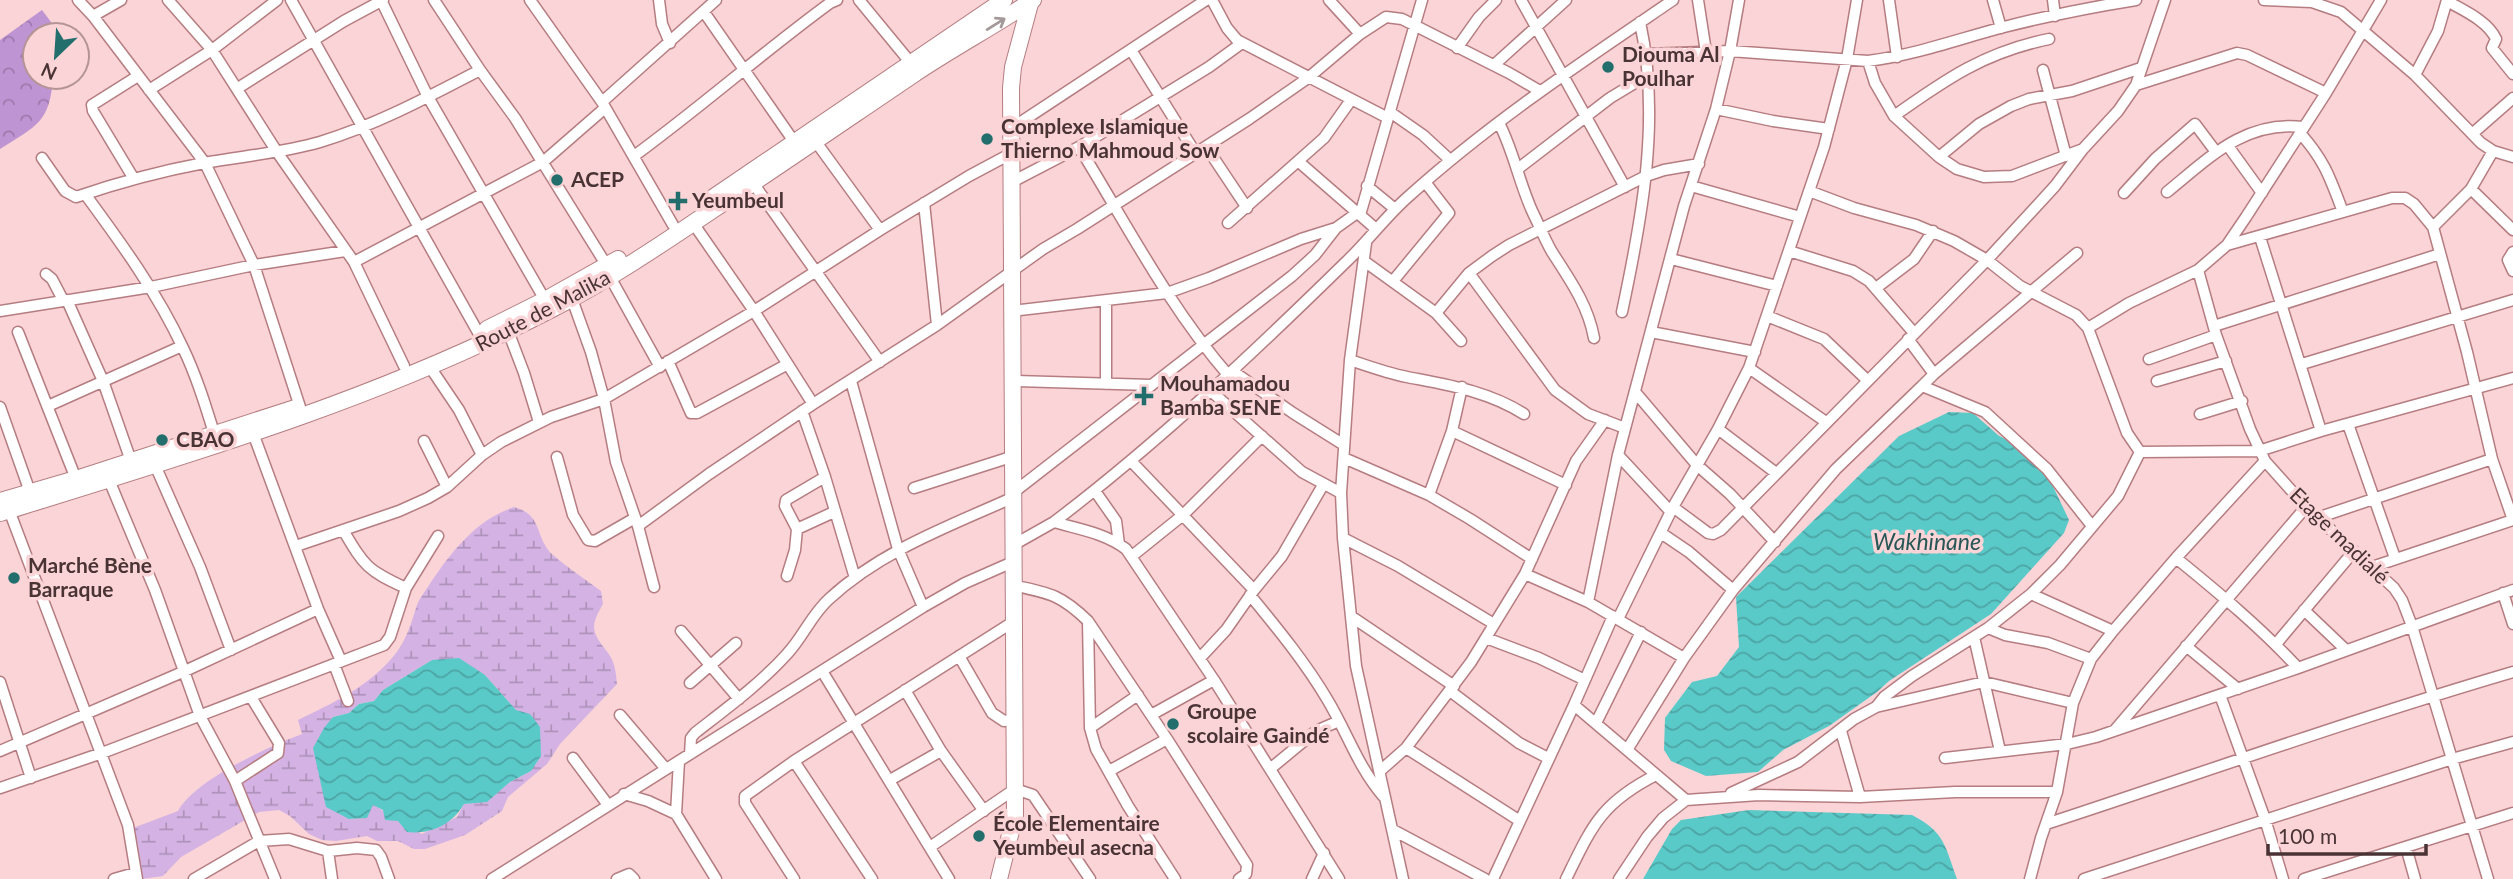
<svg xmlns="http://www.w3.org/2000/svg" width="2513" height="879" font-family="Lato,sans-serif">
<defs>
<pattern id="forest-crowns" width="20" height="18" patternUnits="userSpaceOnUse" patternTransform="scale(1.75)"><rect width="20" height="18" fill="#bf94d3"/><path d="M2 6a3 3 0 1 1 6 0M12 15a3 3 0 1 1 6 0" fill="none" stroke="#9d79ac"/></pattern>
<pattern id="wetland-marsh" width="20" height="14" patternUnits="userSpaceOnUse" patternTransform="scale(1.75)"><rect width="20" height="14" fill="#d4b3e4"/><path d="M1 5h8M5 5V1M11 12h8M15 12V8" fill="none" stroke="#ae92ba"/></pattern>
<pattern id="water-waves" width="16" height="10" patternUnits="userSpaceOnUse" patternTransform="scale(1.75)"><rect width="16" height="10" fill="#5acac9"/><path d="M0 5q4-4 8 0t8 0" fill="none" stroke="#4ca5a4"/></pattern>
</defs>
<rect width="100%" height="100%" fill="#fad4d6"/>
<path fill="url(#forest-crowns)" d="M42 10 57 30V35H35V77H53C50 123 36 126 0 149V40Z"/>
<path fill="url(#wetland-marsh)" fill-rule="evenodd" d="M514 507C544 515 534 538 553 555 568 568 585 579 601 591L603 604C589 628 592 632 608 653 615 662 616 673 617 684L560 744 547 764 508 797 502 811 465 835 425 849H414L398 841H377L367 836 336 841 322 840 309 834 290 816 279 810 259 812 181 857 163 876 142 879 133 828 178 811C196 779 268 747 302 734L298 720C333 703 366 688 392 658 406 642 411 624 417 605 420 597 427 589 431 582 452 551 477 519 514 507ZM432 660 485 675 516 710 531 771 510 782 487 801 464 804 457 817 422 834 398 821 373 804 366 818 349 819 333 717 349 713 359 704 374 701 383 690Z"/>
<path fill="url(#water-waves)" d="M1949 412 1973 413 1998 435 2010 442 2049 478 2069 520 2064 533 1991 614 1889 681 1877 692 1829 726 1783 750 1758 772 1706 776 1671 761 1664 750 1665 718 1692 682 1717 676 1739 647 1736 597 1899 436Z
M459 658 485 675 516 710 530 714 540 727 541 756 531 771 510 782 487 802 464 804C453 824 430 835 407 832L398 821 385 820 383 810 373 805 367 818 349 819 326 807 313 748 324 728 333 717 349 713 359 704 374 701 383 690 432 660Z
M1749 810 1912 815C1945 832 1945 846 1957 879H1643L1672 829 1681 820Z"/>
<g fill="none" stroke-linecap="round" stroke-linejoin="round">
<defs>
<path id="street" d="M78 0 93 16 205 163 254 265 300 407
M168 0 212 50 277 152 354 262 404 366
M291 0 479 334
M381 0 428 97 545 300
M434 0 480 70 515 118 607 266
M530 0 602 102 673 225
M659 0 662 24 670 43
M859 0 910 62
M1212 0 1227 28 1237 40 1388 118
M1329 0 1360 34
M1521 0 1625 187
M1698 0 1706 52
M1889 0 1897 57
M1993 0 2001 28
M2053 0 2055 16
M2264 0 2312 2 2341 12 2415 75
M2381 0 2326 93 2246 217 2227 245 2198 270 2216 335 2250 429 2265 461 2306 507 2394 588 2402 600 2412 626 2488 879
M2447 0 2438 31 2415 75 2481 143 2493 151 2513 157
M2447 1C2463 10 2488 21 2496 39L2492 48 2513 74
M704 12 795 143
M93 16 121 0
M1457 48 1479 17 1496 0
M1131 50 1196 154
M1647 54 1730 51 1868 61C1915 55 1958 39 2004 27 2047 16 2092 7 2136 0
M1868 61 1875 83 1894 116 1939 157 1957 169 1984 177 2012 176 2083 149
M1494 65 1566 0
M2043 70 2066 156
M2136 85 2237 53 2247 55 2326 93
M238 88 344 21 383 0
M149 90 212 50 277 0
M602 102 716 0
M1716 109 1773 121 1829 129
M1390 112 1423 135 1450 160
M1894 116C1946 79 1985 52 2049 39
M1499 123C1514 152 1519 183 1533 213 1539 225 1545 240 1552 252 1570 280 1588 305 1594 338
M1012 128 1206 0
M2300 133C2325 161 2330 178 2343 212
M2472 134 2513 98
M816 142 880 230
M2228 146 2262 193
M1079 147C1127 225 1169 307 1229 376
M1207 148 1247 208
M634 156C701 107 763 52 830 3L837 0
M1939 157 1979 124 2011 106 2029 99 2072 91 2141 68
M42 158 65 191 76 197C117 183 161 171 204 163 243 156 282 153 320 142 376 125 428 97 480 70
M1299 162 1376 229
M1519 168 1610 98 1648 75
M134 179 93 111 92 105 138 76
M1012 182 1079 147 1209 67 1242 43
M753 183 880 362
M1367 186 1395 209
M1691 186 1800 217
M2471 189 2513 230
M1809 191 1854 208 1916 225 1954 241 1987 260 2020 286 2076 315 2088 328 2127 433 2140 452
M2167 192C2209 158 2245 120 2303 127
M2124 193 2155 159 2195 124 2216 152
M85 194C121 243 157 292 183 348 196 375 205 404 214 433
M924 203 937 325
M1360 215 1422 0
M693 223 754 311 813 404
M1228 223 1324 138 1351 100
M2433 227 2471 189 2493 151
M2260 237 2321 431
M1366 243 1350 360 1341 493 1343 538 1356 666 1403 879
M2227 245 2392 198H2405L2414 204 2433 227 2467 352 2492 459 2513 520
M1789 251 1853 271 1869 281 1914 333
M2513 252 2508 260 2513 271
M1671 259 1777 286
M1364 261 1436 313 1461 341
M354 262 543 162 605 108
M1469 273 1555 390 1588 414 1625 428
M46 274 52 279 63 300
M610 277 660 367
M1393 281 1449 213 1425 182
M1876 288 1914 259 1933 231
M572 299 591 352 604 399 616 462 638 526 654 587
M67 300 103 381 131 461
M0 311 151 287 254 265 345 251
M1012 311 1167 293 1209 278 1301 239 1336 228 1357 213
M1622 312C1642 218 1661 118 1640 22
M1436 313 1469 273 1492 256 1509 245 1646 176 1664 170 1699 164
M1767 316 1824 339 1867 380
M2214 326 2440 254
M2088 328 2129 303 2198 270
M508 331 524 373 539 422
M18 332 76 479
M1651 332 1755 352
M1908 339 1934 374 1922 386
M2149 359 2216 335
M1350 360C1368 366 1387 373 1407 377 1448 385 1488 391 1524 414
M668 361 691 413H697L786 365
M2302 364 2513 300
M430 367 459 410 482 455
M1749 368 1826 422
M1234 372 1293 413 1344 445
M1934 374 2077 253
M851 381 898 549 923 607
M1013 381 1151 385
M2157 381 2226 361
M1106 384V301
M1212 392 1302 472 1341 493
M1636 393 1697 465 1730 494 1775 542
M48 406 182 346
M0 407 30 492
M802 411 825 477 855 578
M2200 414 2242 401
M2348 424 2395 558
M1718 429 1776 473
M1452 431 1566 485
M253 433 318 609 341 661
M424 441 447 487
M1618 455 1670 511
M557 457 573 515 588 540 595 541 635 518
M1344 458 1429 495 1470 519 1532 559
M1131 461 1254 590
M155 465 200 567 231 650
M109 480 155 590 200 716 235 781 275 879
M914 488 1014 456
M1095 491 1116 521 1119 544
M1014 492 1292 276 1315 255 1336 228
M1429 495 1452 431 1462 387
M1673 507 1708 533 1713 534 1721 530 1987 260 2055 186 2083 149 2118 111 2136 85 2165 0
M9 510 128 825 137 879
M2317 518 2492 459
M1054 522C1158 443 1253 353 1347 261 1369 240 1386 216 1409 196 1491 122 1582 62 1673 0
M638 526 709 474 813 404 937 325 1043 249 1077 229 1249 119 1308 78 1360 34 1386 17 1402 19 1509 73 1540 91
M797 529 785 506 786 500 825 477
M343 530C365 567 367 570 406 588
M1661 533 1689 552 1733 590
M1343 538 1398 566 1494 624
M1015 544 1054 522C1078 529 1105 533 1126 549L1214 680 1339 879
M296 546 399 511 428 498 447 487 482 455 501 442 551 417 604 399 754 311 880 230 969 176 1012 153
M1132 556 1183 515 1262 436
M2176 558C2219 593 2261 628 2298 668
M2372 567 2513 520
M1525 574 1588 602 1684 658
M787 576 795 550 797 529 834 512
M1016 586C1051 593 1062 596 1088 621L1167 739 1247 865 1246 874 1239 879
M2503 593 2513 624
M2031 594 2113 631
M1250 595C1277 628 1305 662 1327 699 1347 732 1358 767 1383 796
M1588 602 1618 455 1684 206 1716 109 1730 51 1739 0
M2304 610 2346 650
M1352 617 1454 686
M1618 619 1673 507 1718 429 1749 368 1824 147 1847 59 1857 0
M1088 621 1090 728 1096 749 1128 806 1175 879
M1988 628 2005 635 2048 643 2091 659
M681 631 739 699
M1974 637 2000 751
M1486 638 1539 658 1585 680
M2276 644 2354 551
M2186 646 2238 689
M959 656 992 713 1004 721 1014 720
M1200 658 1226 630 1254 590 1282 556 1323 485
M334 664 348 701
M822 671 949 879
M0 682 31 778
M690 683 736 643
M905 690 941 751 984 811
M1450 691 1519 743 1548 758
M2220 695 2265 819 2283 879
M1574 705 1686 800
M1876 707 1884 697 1912 676 1988 628 2031 594 2060 565 2118 496 2140 452 2259 451 2321 431 2513 378
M620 715 666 769
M1151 715 1214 680
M1596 723 1641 632
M1090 728 1138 695
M1841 731 1860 797
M2114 731 2306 507
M1406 748 1520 821
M1627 750 1684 658 1733 590 1836 469 1922 386 1985 412 2047 469 2092 526
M0 751 185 671 318 609
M690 754 691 738 695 733C727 708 760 684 787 654 803 637 812 614 829 599 882 550 950 526 1014 497
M573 758 608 805
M1945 758 2067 744 2096 737 2298 668 2513 590
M679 761 676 814 716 879
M794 761 872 879
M1270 769 1316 731 1339 721
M1109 771 1167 739
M1380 771 1406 748 1471 662 1525 574 1576 461 1605 420
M890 780 941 751
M235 781 278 753 279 743 251 697
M0 788 102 753 384 645 390 637 406 588 438 536
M1731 793 1798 762 1854 719 1876 707 1984 682 2073 703
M624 794 648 801 676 814
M2046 824C2202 773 2356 718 2513 672
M1393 830 1485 879
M930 847 1015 789 1033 795 1090 879
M2406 847 2415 879
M328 851 332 879
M114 879 135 873
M194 879 259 841 289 839 328 851 357 848 376 850 381 857 389 879
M492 879 923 607 965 583 1015 561
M617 879 629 874 634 879
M794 879 745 803V796L794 761 1013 622
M1312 879 1324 853
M1493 879 1574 705 1613 616
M1566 879C1592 826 1601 803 1656 775
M1619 879 1647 837 1663 818 1686 800 1759 795 1860 797 1955 792H2057
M2030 879 2041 838 2057 792 2073 703 2091 659 2113 631 2176 558 2265 461
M2084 879 2452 759 2513 742
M2304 879 2513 813"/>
<path id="secondary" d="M705 203 1004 0
M487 329 545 300 618 259
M0 501 76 479 295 408
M0 513C188 455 377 400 552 309 607 281 659 246 711 211 779 166 846 120 914 74 953 48 994 26 1033 0
M999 879 1015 815 1011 88 1013 67 1031 0"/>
</defs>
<use href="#street" stroke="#b57d81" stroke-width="13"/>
<use href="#secondary" stroke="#b57d81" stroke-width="18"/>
<use href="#street" stroke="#fff" stroke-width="10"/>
<use href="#secondary" stroke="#fff" stroke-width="16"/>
</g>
<defs><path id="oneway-shaft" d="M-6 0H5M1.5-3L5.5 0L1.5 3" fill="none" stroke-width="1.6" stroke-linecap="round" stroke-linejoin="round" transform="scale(1.75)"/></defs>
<use stroke="#a4999a" href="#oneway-shaft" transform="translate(996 24) rotate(-32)"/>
<g fill="#226e6d" stroke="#fad4d6" stroke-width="2.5">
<circle cx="1608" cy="67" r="7"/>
<circle cx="987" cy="139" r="7"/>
<circle cx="557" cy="180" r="7"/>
<path d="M674.5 190.5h7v7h7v7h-7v7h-7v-7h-7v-7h7z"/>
<path d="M1140.5 385.5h7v7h7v7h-7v7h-7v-7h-7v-7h7z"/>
<circle cx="162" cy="440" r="7"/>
<circle cx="14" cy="578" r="7"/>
<circle cx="1173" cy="724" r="7"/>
<circle cx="979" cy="836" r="7"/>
</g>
<g text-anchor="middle" stroke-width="7" stroke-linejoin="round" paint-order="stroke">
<g font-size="21" font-weight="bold" fill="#4a3334" stroke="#fad4d6" text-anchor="start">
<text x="1622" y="62">Diouma Al<tspan x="1622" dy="24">Poulhar</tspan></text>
<text x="1001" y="134">Complexe Islamique<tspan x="1001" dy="24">Thierno Mahmoud Sow</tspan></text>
<text x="571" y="187">ACEP</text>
<text x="692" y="208">Yeumbeul</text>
<text x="1160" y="391">Mouhamadou<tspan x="1160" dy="24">Bamba SENE</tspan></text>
<text x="176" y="447">CBAO</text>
<text x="28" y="573">Marché Bène<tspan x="28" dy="24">Barraque</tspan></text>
<text x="1187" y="719">Groupe<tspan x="1187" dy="24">scolaire Gaindé</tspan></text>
<text x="993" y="831">École Elementaire<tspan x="993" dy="24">Yeumbeul asecna</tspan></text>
</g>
<g font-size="21" fill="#4a3334" stroke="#fad4d6">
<text transform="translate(543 311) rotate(-28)" y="7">Route de Malika</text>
<text transform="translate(2339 536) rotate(44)" y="7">Etage madialé</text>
</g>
<g font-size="23" font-style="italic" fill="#265756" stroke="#fad4d6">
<text x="1927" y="550">Wakhinane</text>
</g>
</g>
<g transform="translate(56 56) rotate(205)"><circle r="33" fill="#fad4d6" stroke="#b49495" stroke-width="2"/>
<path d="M0-5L12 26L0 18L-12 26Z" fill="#226e6d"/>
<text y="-10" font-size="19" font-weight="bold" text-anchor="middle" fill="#4a3334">N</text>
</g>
<path d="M2268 844v10h158v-10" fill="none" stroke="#4a3334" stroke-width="3.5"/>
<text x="2278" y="844" font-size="21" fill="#4a3334" stroke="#fad4d6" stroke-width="5" paint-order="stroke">100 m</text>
</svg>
